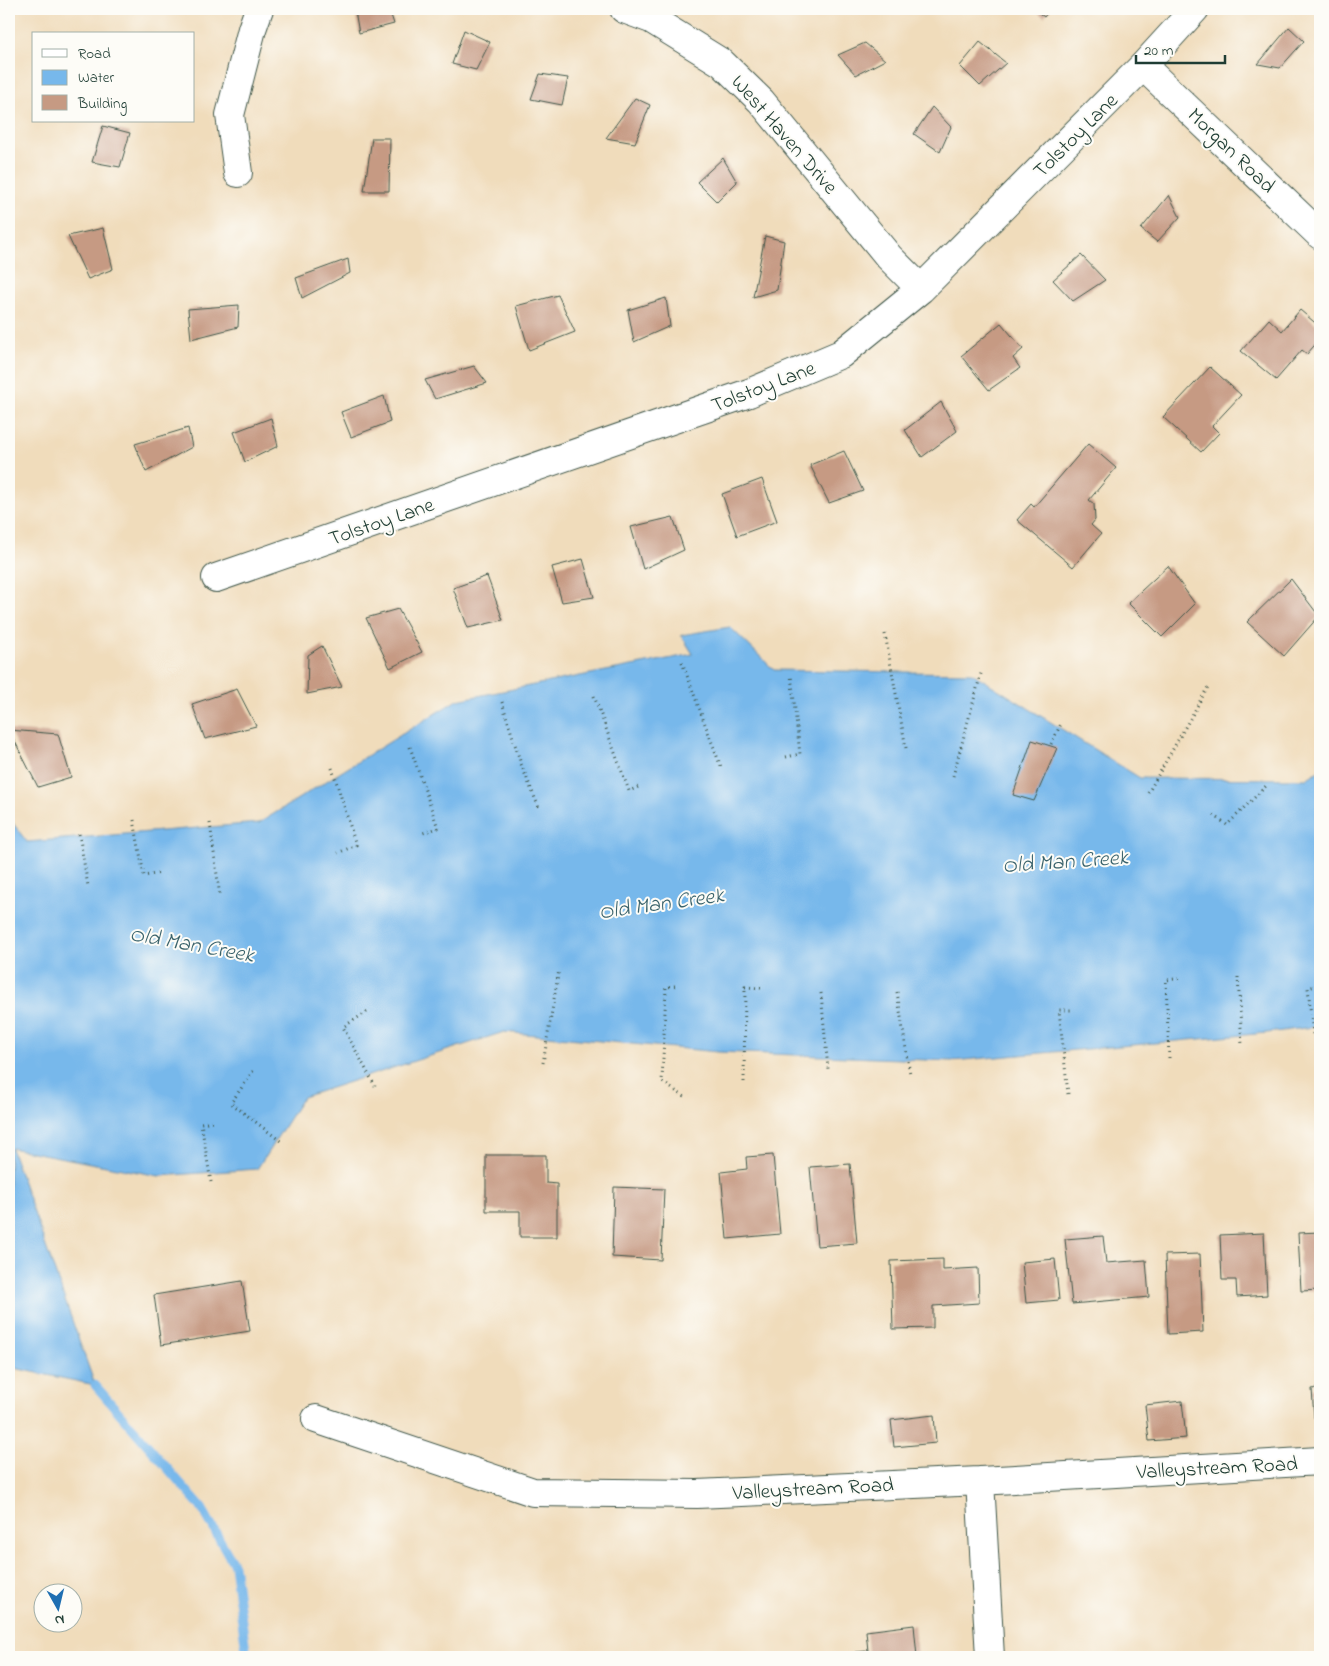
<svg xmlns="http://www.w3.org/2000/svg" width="1329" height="1666" font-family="'Indie Flower',sans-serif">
<rect width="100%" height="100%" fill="#fdfcf7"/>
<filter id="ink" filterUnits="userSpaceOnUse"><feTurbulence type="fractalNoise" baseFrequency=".02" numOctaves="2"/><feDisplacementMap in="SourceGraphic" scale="10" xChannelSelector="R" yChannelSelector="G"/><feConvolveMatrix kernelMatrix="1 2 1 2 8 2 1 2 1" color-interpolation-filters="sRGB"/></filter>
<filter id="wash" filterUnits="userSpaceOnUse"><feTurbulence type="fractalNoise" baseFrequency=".0096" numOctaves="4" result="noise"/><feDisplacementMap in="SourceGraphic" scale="20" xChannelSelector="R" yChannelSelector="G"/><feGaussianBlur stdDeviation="1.12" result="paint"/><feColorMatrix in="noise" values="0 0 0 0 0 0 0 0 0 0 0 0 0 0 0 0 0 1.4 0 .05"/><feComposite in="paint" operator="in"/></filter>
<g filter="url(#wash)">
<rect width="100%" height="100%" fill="#f0dcbb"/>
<path fill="#77b8eb" stroke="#4b7a90" d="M730 627 774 670 972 673 1140 778 1306 779 1320 770V1026L1267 1033 952 1061 718 1052 504 1032 303 1097 257 1169 159 1176 11 1148 95 1385 9 1367V818L27 842 259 823 457 700 693 654 681 635Z"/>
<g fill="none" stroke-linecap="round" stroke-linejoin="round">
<path stroke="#77b8eb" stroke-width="9" d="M95 1385 202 1508 234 1565 247 1657"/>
</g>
<g id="blocks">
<path fill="#c69a83" d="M389 9 394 24 359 33 355 11Z
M1034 9H1051L1044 17Z
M1289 27 1304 41 1280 68 1258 64Z
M464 30 490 42 476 70 452 64Z
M980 42 1006 63 980 86 960 66Z
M865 43 885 60 856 75 838 55Z
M540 74 568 78 562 105 531 99Z
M635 98 650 105 635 143 606 138Z
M932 107 951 127 940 152 914 134Z
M103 126 130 133 120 167 92 162Z
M372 138H390L389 191H364Z
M723 158 737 182 717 202 697 182Z
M1169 195 1180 217 1157 242 1141 229Z
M103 228 113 269 88 279 68 236Z
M765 236 784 241 777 290 753 297Z
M1081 255 1105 280 1073 301 1053 280Z
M348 259 350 273 302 298 296 278Z
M558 295 575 332 529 350 516 306Z
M666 298 670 326 634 342 628 310Z
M239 305 238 327 191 339 188 309Z
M1300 310 1320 327V339L1307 354 1302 350 1276 380 1241 351 1269 319 1282 331Z
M1001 323 1023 349 1013 358 1020 368 989 390 961 356Z
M474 366 487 383 435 399 425 380Z
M1210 367 1241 395 1212 426 1219 433 1201 452 1163 417Z
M384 396 390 422 351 437 341 412Z
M941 402 957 431 922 457 905 430Z
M271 418 278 446 245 462 234 432Z
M188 428 192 447 146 472 135 444Z
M1088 444 1116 468 1089 500 1094 504 1095 520 1091 525 1101 534 1073 567 1017 520 1031 504 1034 507Z
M844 451 863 491 829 503 810 465Z
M762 479 777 521 737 536 722 494Z
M673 517 684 550 643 569 631 527Z
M583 559 594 597 562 602 552 567Z
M1168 566 1195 604 1162 637 1128 603Z
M487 576 503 620 468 628 453 588Z
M1291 579 1319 616 1284 656 1247 622Z
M398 609 422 652 390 668 366 618Z
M322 646 342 687 307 694 308 655Z
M237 689 256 726 205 739 192 704Z
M9 730 58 734 71 777 38 787Z
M1032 740 1057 748 1034 801 1013 795Z
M486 1155H546V1183L557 1184V1237H520V1211H486Z
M773 1155 780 1234 727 1239 721 1172 747 1169 746 1157Z
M850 1164 857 1243 817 1246 810 1167Z
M614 1187 664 1189 661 1260 612 1257Z
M1320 1232V1290L1301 1291 1298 1233Z
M1264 1233 1267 1295 1237 1297 1236 1280H1222L1220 1235Z
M1103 1236 1106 1263 1146 1260 1149 1297 1072 1304 1065 1239Z
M1200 1254 1203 1332 1168 1334 1165 1255Z
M943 1259V1270L978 1268 979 1303 933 1306V1328L893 1329 891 1261Z
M1055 1259 1059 1300 1026 1303 1022 1262Z
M242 1281 250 1331 161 1345 154 1295Z
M1320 1388V1417L1314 1418 1312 1389Z
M1182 1401 1186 1438 1149 1441 1145 1405Z
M934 1415 936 1443 894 1447 891 1420Z
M914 1625 917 1657H856V1652L868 1651 866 1631Z"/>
</g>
</g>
<g filter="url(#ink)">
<use href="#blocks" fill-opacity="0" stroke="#3e5548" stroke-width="1"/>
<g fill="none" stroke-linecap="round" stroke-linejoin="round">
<defs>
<path id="minor" d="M624 9 651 19 722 63 761 101 889 257 921 289
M1143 66 1320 235
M238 173 230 115 252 29 259 9
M216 578 749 393 841 354 921 289 1143 66 1195 9
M316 1419 533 1492 697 1494 980 1481 1320 1461
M980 1481 990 1657"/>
</defs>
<use href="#minor" stroke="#3e5548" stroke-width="30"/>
<path stroke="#3e5548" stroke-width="3" stroke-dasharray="1 4" stroke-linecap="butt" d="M885 634 906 748
M682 662 721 767
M594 696 629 791 641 786
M502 702 521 764 539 808
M1051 744 1062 722
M410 747 438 828 423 833
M786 757 800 754 791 675
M332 768 356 845 338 853
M953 776 982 670
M1148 793 1208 687
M1214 815 1227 825 1268 784
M134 820 144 876 161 873
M210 823 220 897
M79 834 88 886
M1238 977 1242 1045
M675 986 666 987 662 1082 685 1097
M897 992 910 1074
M821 993 828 1069
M367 1012 343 1027 375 1086
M1313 1034 1308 988 1319 985
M1169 1058 1166 980 1182 978
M543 1063 559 970
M253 1071 231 1103 283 1143
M744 1082 745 987 761 988
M1068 1094 1059 1010H1071
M211 1182 201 1123 213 1121"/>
<use href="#minor" stroke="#fff" stroke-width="28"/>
</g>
</g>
<g text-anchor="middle" stroke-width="4" stroke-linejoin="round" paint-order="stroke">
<g font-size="21" fill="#1f3d34" stroke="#fdfcf7">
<text transform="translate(785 134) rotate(49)" y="7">West Haven Drive</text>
<text transform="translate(1075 135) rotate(-45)" y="7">Tolstoy Lane</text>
<text transform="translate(1232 150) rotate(44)" y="7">Morgan Road</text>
<text transform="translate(763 386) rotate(-21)" y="7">Tolstoy Lane</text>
<text transform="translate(381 521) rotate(-19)" y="7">Tolstoy Lane</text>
<text transform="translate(1217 1467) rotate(-3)" y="7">Valleystream Road</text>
<text transform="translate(813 1488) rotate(-3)" y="7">Valleystream Road</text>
</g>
<g font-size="22" font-style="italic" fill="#39626b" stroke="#fdfcf7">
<text transform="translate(1065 860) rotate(-4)" y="8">Old Man Creek</text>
<text transform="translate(661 902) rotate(-8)" y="8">Old Man Creek</text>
<text transform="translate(192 943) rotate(10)" y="8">Old Man Creek</text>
</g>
</g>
<rect width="1329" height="1666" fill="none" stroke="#fdfcf7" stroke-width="30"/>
<rect x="32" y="32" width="162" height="90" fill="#fdfcf7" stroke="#a4b0a9"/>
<rect x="42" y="49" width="25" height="8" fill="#ffffff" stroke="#a4b0a9"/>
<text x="78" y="58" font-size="15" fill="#1f3d34">Road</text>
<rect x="42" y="70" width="25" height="15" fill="#77b8eb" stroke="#a4b0a9"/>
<text x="78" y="82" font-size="15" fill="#1f3d34">Water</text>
<rect x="42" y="95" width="25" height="15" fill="#c69a83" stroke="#a4b0a9"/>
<text x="78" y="108" font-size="15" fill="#1f3d34">Building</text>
<g transform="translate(58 1608) rotate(172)"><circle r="24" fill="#fdfcf7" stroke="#a4b0a9"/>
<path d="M0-4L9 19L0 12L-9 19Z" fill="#1f6fb2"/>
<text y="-8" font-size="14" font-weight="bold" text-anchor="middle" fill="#1f3d34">N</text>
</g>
<path d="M1136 55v8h89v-8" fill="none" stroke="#1f3d34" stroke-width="2.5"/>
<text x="1144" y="55" font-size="15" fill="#1f3d34" stroke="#fdfcf7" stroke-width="4" paint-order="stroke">20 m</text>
</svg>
